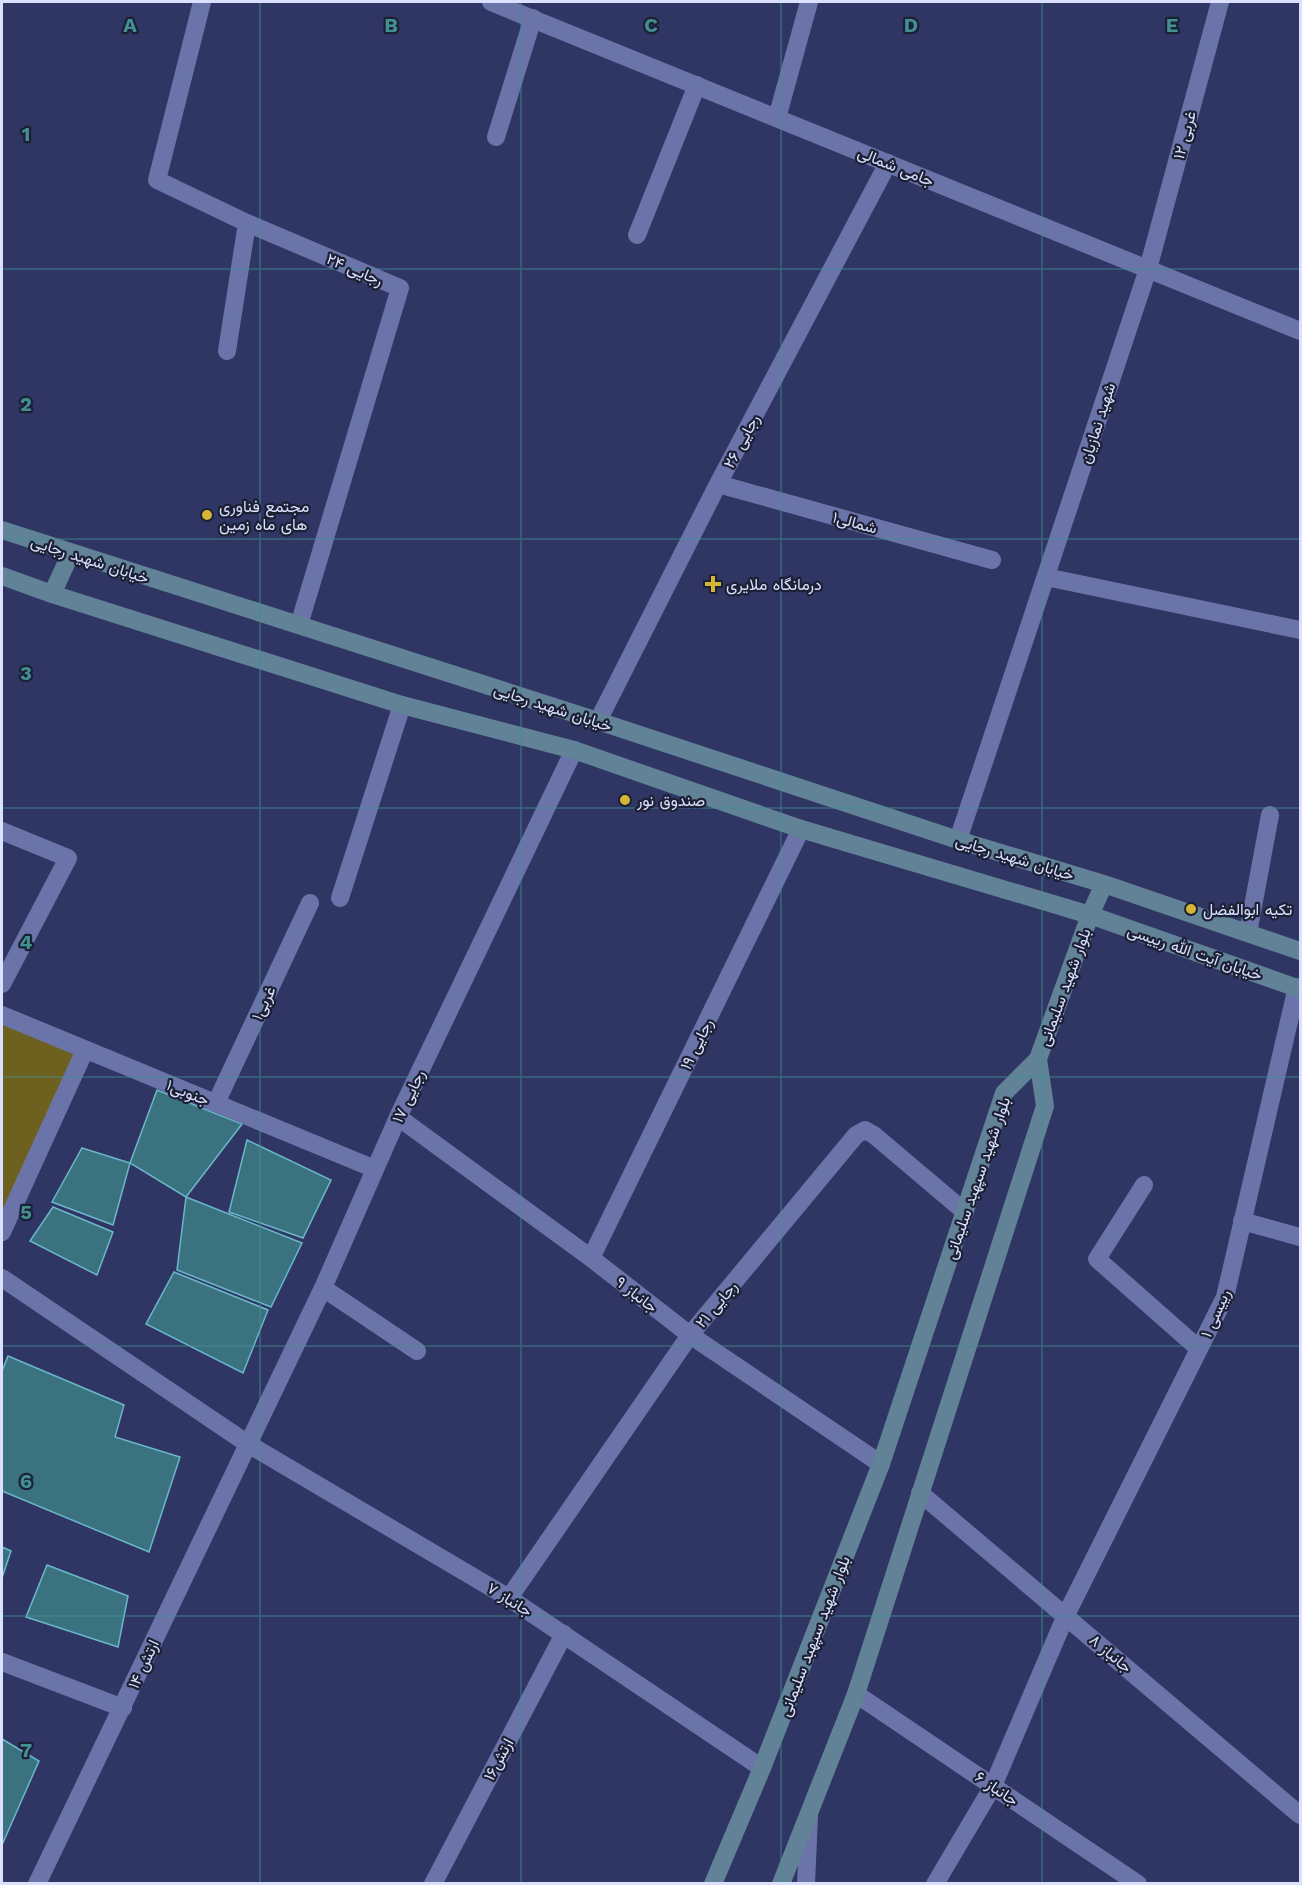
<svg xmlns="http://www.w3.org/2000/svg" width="1302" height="1885" font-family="'Work Sans',Vazirmatn,sans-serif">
<rect width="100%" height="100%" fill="#303664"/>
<path fill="#6e601f" d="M2 1023 83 1057 2 1218Z"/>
<path fill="#3b7280" stroke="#6ab7ca" stroke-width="1.5" d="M157 1090 242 1124 186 1197 130 1163Z
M247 1140 331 1180 303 1238 229 1212Z
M82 1148 130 1163 113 1225 52 1202Z
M186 1197 302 1243 271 1307 177 1270Z
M53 1207 113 1232 97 1275 30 1241Z
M174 1272 268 1310 243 1373 146 1324Z
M8 1356 124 1405 115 1437 180 1457 149 1552 2 1491V1371Z
M2 1547 11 1551 2 1578Z
M47 1565 128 1596 118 1647 26 1617Z
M2 1739 39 1761 2 1845Z"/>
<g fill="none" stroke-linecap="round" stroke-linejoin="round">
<path stroke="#6b74a8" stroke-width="18" d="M202 2 157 180 247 223 400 288 299 625
M777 118 809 2
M496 137 533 18
M637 235 697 85
M1148 269 1220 2
M227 351 247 223
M718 484 992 560
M1046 577 1300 630
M598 721 718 484 888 163
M2 831 68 858 2 984
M340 898 402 705
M1248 933 1270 815
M2 1015 375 1169
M216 1103 310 903
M398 1117 591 1258 690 1335 881 1464
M1144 1185 1097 1259 1198 1348
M1242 1221 1300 1237
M2 1232 85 1050
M591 1258 801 829
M2 1278 248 1444 509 1598 762 1768
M323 1288 417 1351
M920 1493 1300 1815
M509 1598 690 1335 856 1135 865 1130 874 1135 965 1212
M2 1662 123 1708
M856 1694 1138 1884
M37 1884 323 1288 398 1117 574 750
M433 1884 564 1634
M806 1884 809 1816
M935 1884 993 1786 1066 1615 1225 1297 1297 987"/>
<path stroke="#6b74a8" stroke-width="18" d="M491 2 1300 331
M958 840 1148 269"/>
<path stroke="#628297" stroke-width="18" d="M2 530 598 721 958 840 1104 884 1300 951
M2 576 52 594 402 705 574 750 801 829 1090 915 1300 989
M52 594 71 553
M713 1884 762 1768 881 1464 1004 1093 1038 1059 1090 915 1104 884
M781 1884 856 1694 1045 1106 1038 1059"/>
</g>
<path fill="none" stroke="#429092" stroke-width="1.5" stroke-opacity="0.55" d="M260 2V1884M521 2V1884M781 2V1884M1042 2V1884M2 269H1300M2 539H1300M2 808H1300M2 1077H1300M2 1346H1300M2 1616H1300"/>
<g fill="#d3b635" stroke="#1c2035" stroke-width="2">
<circle cx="207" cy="515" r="6"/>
<path d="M710 575h6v6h6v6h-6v6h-6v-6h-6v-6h6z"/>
<circle cx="625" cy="800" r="6"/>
<circle cx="1191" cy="909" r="6"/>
</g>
<g text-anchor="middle" stroke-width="4.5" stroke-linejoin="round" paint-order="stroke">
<g font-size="16" fill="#dae0fd" stroke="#1c2035">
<text transform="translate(1184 135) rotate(-75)" y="6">غربی ۱۲</text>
<text transform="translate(896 166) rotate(22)" y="6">جامی شمالی</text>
<text transform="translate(355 269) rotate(23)" y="6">رجایی ۲۴</text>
<text transform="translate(1097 423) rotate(-72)" y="6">شهید نمازیان</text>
<text transform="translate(741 441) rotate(-62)" y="6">رجایی ۲۶</text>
<text transform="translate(855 522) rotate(15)" y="6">شمالی۱</text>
<text transform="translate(90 559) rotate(18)" y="6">خیابان شهید رجایی</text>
<text transform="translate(553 707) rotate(18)" y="6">خیابان شهید رجایی</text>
<text transform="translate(1015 857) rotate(17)" y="6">خیابان شهید رجایی</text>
<text transform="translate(1195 952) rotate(19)" y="6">خیابان آیت الله رییسی</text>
<text transform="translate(1064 987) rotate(-70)" y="6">بلوار شهید سلیمانی</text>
<text transform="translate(263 1003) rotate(-65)" y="6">غربی۱</text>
<text transform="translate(696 1044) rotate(-64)" y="6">رجایی ۱۹</text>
<text transform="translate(188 1092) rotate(22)" y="6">جنوبی۱</text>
<text transform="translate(408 1096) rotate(-65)" y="6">رجایی ۱۷</text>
<text transform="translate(977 1178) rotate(-71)" y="6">بلوار شهید سپهبد سلیمانی</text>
<text transform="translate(637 1294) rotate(38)" y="6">جانباز ۹</text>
<text transform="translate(716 1304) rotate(-50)" y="6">رجایی ۲۱</text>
<text transform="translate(1215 1313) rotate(-66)" y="6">رییسی ۱</text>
<text transform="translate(510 1599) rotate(32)" y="6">جانباز ۷</text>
<text transform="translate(814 1636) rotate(-69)" y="6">بلوار شهید سپهبد سلیمانی</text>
<text transform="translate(1111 1653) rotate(40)" y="6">جانباز ۸</text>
<text transform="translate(143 1664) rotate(-65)" y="6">ارتش ۱۴</text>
<text transform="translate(498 1759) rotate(-62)" y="6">ارتش۱۶</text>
<text transform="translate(997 1788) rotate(34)" y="6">جانباز ۶</text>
</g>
<g font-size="16" fill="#dae0fd" stroke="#1c2035" text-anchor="start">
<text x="219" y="512">مجتمع فناوری<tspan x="219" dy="18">های ماه زمین</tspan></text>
<text x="726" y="590">درمانگاه ملایری</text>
<text x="637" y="806">صندوق نور</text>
<text x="1203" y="915">تکیه ابوالفضل</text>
</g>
</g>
<g font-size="20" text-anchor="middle" font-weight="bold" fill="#429092" stroke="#1c2035" stroke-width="4.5" stroke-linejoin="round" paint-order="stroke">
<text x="130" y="32">A</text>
<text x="391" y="32">B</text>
<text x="651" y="32">C</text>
<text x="911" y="32">D</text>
<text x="1172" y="32">E</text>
<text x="26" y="141">1</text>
<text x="26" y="411">2</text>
<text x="26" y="680">3</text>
<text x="26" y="949">4</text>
<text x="26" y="1219">5</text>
<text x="26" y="1488">6</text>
<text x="26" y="1757">7</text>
</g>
<rect width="1302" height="1885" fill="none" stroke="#dae0fd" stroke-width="6"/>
</svg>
